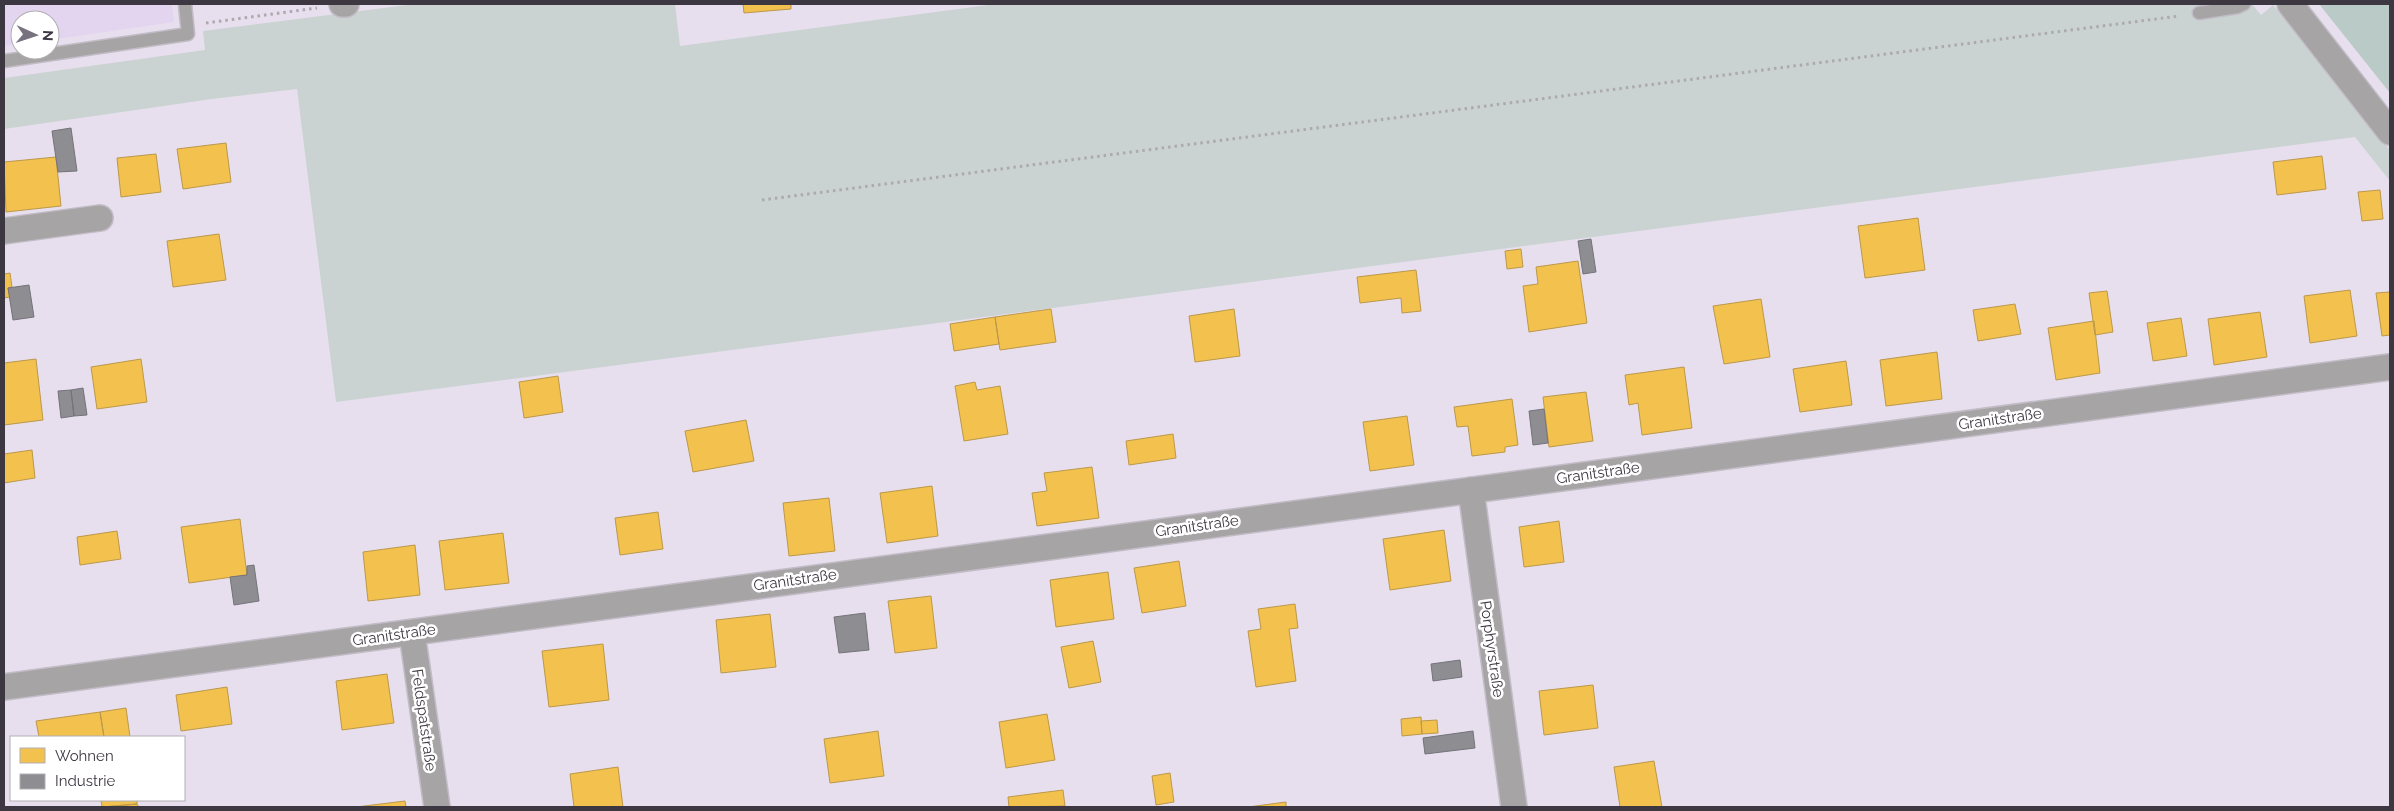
<svg xmlns="http://www.w3.org/2000/svg" width="2394" height="811" font-family="Raleway,sans-serif">
<rect width="100%" height="100%" fill="#e7dfee"/>
<path fill="#e3d5ef" d="M4 4H172L174 22 50 40V20H20V44L4 46Z"/>
<path fill="#cad3d2" d="M415 4H675L680 46 996 4H2252L2261 15 2273 5 2390 150V181L2355 137 336 402 297 89 212 99 4 129V78L205 50 203 31Z"/>
<path fill="#bacac6" d="M2319 4H2390V93Z"/>
<path fill="#f2c14e" stroke="#bc984a" d="M743 4H791V9L744 13Z
M226 143 231 182 183 189 177 149Z
M156 154 161 192 121 197 117 158Z
M2322 156 2326 189 2277 195 2273 162Z
M56 157 61 206 6 212 4 162Z
M2380 190 2383 219 2362 221 2358 192Z
M1918 218 1925 270 1865 278 1858 226Z
M219 234 226 280 173 287 167 241Z
M1521 249 1523 267 1507 269 1505 251Z
M1578 261 1587 323 1529 332 1523 286 1538 284 1536 267Z
M1416 270 1421 311 1402 313 1401 298 1360 303 1357 277Z
M10 273 12 287 8 288 10 297 4 298V274Z
M2350 290 2357 336 2310 343 2304 296Z
M2107 291 2113 332 2095 335 2089 293Z
M2390 292V335L2382 336 2376 293Z
M1761 299 1770 357 1724 364 1713 306Z
M2015 304 2021 334 1978 341 1973 310Z
M1051 309 1056 342 1000 350 995 317Z
M1234 309 1240 356 1195 362 1189 316Z
M2260 312 2267 357 2214 365 2208 319Z
M995 317 999 344 954 351 950 324Z
M2181 318 2187 356 2153 361 2147 323Z
M2094 321 2100 373 2056 380 2048 328Z
M1937 352 1942 399 1886 406 1880 360Z
M36 359 43 420 4 425V363Z
M141 359 147 402 97 409 91 367Z
M1846 361 1852 405 1800 412 1793 369Z
M1684 367 1692 428 1642 435 1638 403 1629 405 1625 375Z
M558 376 563 412 524 418 519 382Z
M975 382 977 390 1000 386 1008 434 964 441 955 386Z
M1586 392 1593 441 1549 447 1543 397Z
M1512 399 1518 445 1505 447V452L1472 456 1468 426 1457 427 1454 407Z
M1407 416 1414 465 1370 471 1363 422Z
M746 420 754 461 693 472 685 431Z
M1173 434 1176 458 1129 465 1126 441Z
M32 450 35 478 4 483V454Z
M1092 467 1099 518 1037 526 1032 493 1047 491 1044 473Z
M932 486 938 536 887 543 880 493Z
M829 498 835 551 789 556 783 503Z
M658 512 663 549 620 555 615 518Z
M240 519 247 575 189 583 181 527Z
M1559 521 1564 562 1524 567 1519 527Z
M1444 530 1451 581 1390 590 1383 539Z
M117 531 121 559 80 565 77 537Z
M503 533 509 583 445 590 439 541Z
M415 545 420 595 368 601 363 552Z
M1179 561 1186 606 1142 613 1134 568Z
M1108 572 1114 619 1056 627 1050 580Z
M931 596 937 648 895 653 888 601Z
M1295 604 1298 628 1289 629 1296 681 1256 687 1248 631 1261 629 1258 609Z
M770 614 776 667 721 673 716 620Z
M1093 641 1101 682 1069 688 1061 647Z
M603 644 609 700 549 707 542 651Z
M387 674 394 723 342 730 336 681Z
M1593 685 1598 728 1544 735 1539 691Z
M227 687 232 724 181 731 176 695Z
M126 708 130 737H104L100 712Z
M100 712 104 737H39L36 721Z
M1047 714 1055 760 1006 768 999 722Z
M1421 717 1422 734 1402 736 1401 719Z
M1437 720 1438 733 1422 734 1421 721Z
M878 731 884 776 830 783 824 739Z
M1654 761 1662 807H1620L1614 767Z
M618 767 623 807H574L570 774Z
M1170 773 1174 802 1156 805 1152 776Z
M1063 790 1065 806 1009 807 1008 797Z
M101 800H137V804L102 807Z
M405 801 406 807H356Z
M1286 802V807H1248Z
M137 804 139 807H103Z"/>
<path fill="#8d8d92" stroke="#75737a" d="M71 128 77 171 58 172 52 131Z
M1591 239 1596 272 1583 274 1578 241Z
M29 285 34 317 13 320 8 288Z
M83 388 87 415 74 416 71 390Z
M71 390 74 416 61 418 58 391Z
M1544 409 1548 443 1533 445 1529 411Z
M254 565 259 601 234 605 230 577 247 575V566Z
M865 613 869 650 839 653 834 617Z
M1460 660 1462 677 1433 681 1431 664Z
M1473 731 1475 748 1425 754 1423 738Z"/>
<g fill="none" stroke-linecap="round" stroke-linejoin="round">
<defs>
<path id="lane" d="M2199 13 2238 7 2244 4
M4 61 188 34 185 4"/>
<path id="street" d="M342 4H346
M2290 4 2390 132
M4 231 100 218
M1471 490 1514 807
M412 633 437 807
M4 687 2390 367"/>
</defs>
<use href="#lane" stroke="#c2bcc6" stroke-width="15"/>
<use href="#street" stroke="#c2bcc6" stroke-width="28"/>
<path stroke="#ada9ad" stroke-width="3" stroke-dasharray="2.5 4" stroke-linecap="butt" d="M206 23 317 8
M762 200 2179 16"/>
<use href="#lane" stroke="#a7a4a5" stroke-width="12"/>
<use href="#street" stroke="#a7a4a5" stroke-width="25"/>
</g>
<g text-anchor="middle" stroke-width="5" stroke-linejoin="round" paint-order="stroke">
<g font-size="15" fill="#3d3741" stroke="#fff">
<text transform="translate(2000 419) rotate(-8)" y="5">Granitstraße</text>
<text transform="translate(1598 473) rotate(-8)" y="5">Granitstraße</text>
<text transform="translate(1197 526) rotate(-8)" y="5">Granitstraße</text>
<text transform="translate(795 580) rotate(-8)" y="5">Granitstraße</text>
<text transform="translate(394 635) rotate(-8)" y="5">Granitstraße</text>
<text transform="translate(1492 649) rotate(82)" y="5">Porphyrstraße</text>
<text transform="translate(424 720) rotate(82)" y="5">Feldspatstraße</text>
</g>
</g>
<rect width="2394" height="811" fill="none" stroke="#3d3741" stroke-width="10"/>
<rect x="10" y="736" width="175" height="65" fill="#ffffff" stroke="#b1afb3"/>
<rect x="20" y="748" width="25" height="15" fill="#f2c14e" stroke="#b1afb3"/>
<text x="55" y="761" font-size="15" fill="#3d3741">Wohnen</text>
<rect x="20" y="774" width="25" height="15" fill="#8d8d92" stroke="#b1afb3"/>
<text x="55" y="786" font-size="15" fill="#3d3741">Industrie</text>
<g transform="translate(35 35) rotate(93)"><circle r="24" fill="#ffffff" stroke="#b1afb3"/>
<path d="M0-4L9 19L0 12L-9 19Z" fill="#78727e"/>
<text y="-8" font-size="14" font-weight="bold" text-anchor="middle" fill="#3d3741">N</text>
</g>
</svg>
